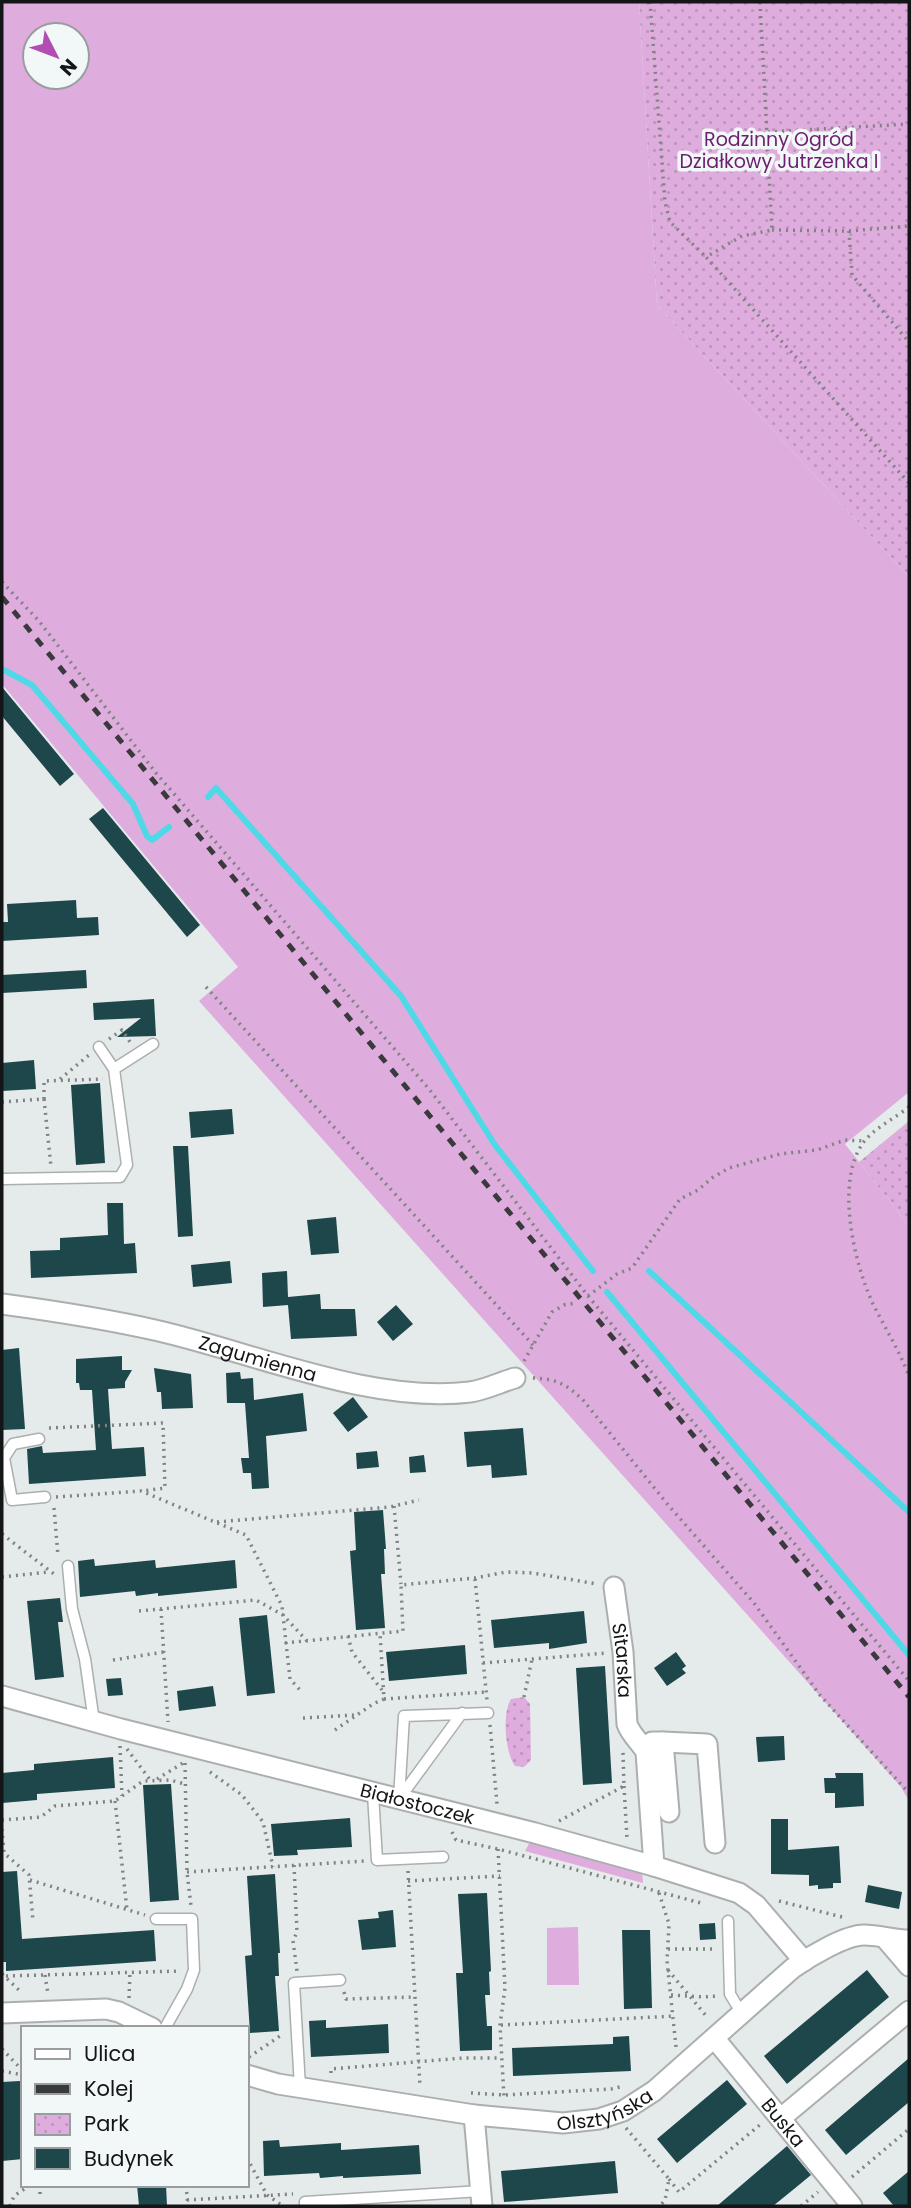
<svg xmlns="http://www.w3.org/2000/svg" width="911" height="2208" font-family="Poppins,sans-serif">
<defs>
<pattern id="park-dots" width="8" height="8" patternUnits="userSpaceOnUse" patternTransform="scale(1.75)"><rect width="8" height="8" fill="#dfacde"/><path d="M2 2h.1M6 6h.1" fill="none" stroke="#be93be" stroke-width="1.8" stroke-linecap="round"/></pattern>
</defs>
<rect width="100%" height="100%" fill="#e5eaea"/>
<path fill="#dfacde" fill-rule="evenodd" d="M2 2H639L657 305 909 577V1092L845 1144 909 1226V1801L901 1787 199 1001 238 967 2 684ZM35 35H77V77H35Z
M530 1842H535L642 1872 643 1883 525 1851Z
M578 1927 579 1985H547V1928Z"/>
<path fill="url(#park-dots)" d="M639 2H909V577L657 305Z
M909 1121V1226L859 1162Z
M524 1697 530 1704 531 1760 524 1767 515 1766C505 1753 502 1713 511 1699Z"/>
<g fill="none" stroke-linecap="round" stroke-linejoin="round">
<path stroke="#4fd9e7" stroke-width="6" d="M2 669 32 685 133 804 147 836 152 840 169 827
M208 797 216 788 401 996 495 1145 593 1271
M649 1271 909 1512
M607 1292 909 1655"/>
</g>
<path fill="#1d474b" d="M2 687 74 774 60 786 2 716Z
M103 808 200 925 187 937 89 819Z
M76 900 77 918 98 917 99 935 2 941V922H8L7 904Z
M86 970 87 988 2 993V975Z
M154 999 156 1036 117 1037 141 1018 94 1020 93 1003Z
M34 1060 36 1089 2 1091V1063Z
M100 1083 105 1163 76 1165 71 1085Z
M232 1109 234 1134 191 1138 189 1112Z
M173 1146H188L193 1236 178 1237Z
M107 1203H123L124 1244 135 1243 137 1273 31 1278 30 1251 60 1250V1238L108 1235Z
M336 1217 339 1253 311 1255 307 1220Z
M230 1261 232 1283 193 1287 191 1265Z
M287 1271 288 1297 320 1294 321 1309H355L357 1336 291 1339 288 1305 263 1307 262 1273Z
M396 1305 413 1324 393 1341 377 1322Z
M19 1348 25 1429 2 1430V1350Z
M122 1356V1370H132L125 1382V1388L108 1389 112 1449 144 1447 146 1476 29 1484 27 1449 42 1446 43 1453 96 1450 92 1390H80L79 1383H76V1359Z
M154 1368 191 1374 193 1408 162 1409 161 1392H157Z
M240 1372 241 1379 253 1378 254 1400 303 1393 307 1431 266 1436 269 1488 252 1489 251 1473H243L241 1458H249L245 1403H227L226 1373Z
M353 1397 368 1417 348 1432 333 1413Z
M523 1428 527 1475 492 1478 491 1465 467 1467 464 1432Z
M377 1451 379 1467 357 1469 356 1453Z
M424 1455 426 1472 410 1473 409 1457Z
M383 1510 386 1549H384L385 1574H381L385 1628 356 1630 350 1551 356 1550 354 1512Z
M94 1559 95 1566 155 1560 156 1568 235 1560 237 1588 158 1596V1593L136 1596 135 1591 80 1597 78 1561Z
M60 1598 63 1622H58L64 1677 35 1680 27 1601Z
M584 1611 587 1643 549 1649V1643L494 1648 491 1620Z
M267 1615 275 1693 247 1696 239 1618Z
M465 1645 467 1674 389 1681 386 1652Z
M676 1652 686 1666 682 1669 686 1673 667 1686 654 1668Z
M605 1666 612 1783 583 1785 576 1668Z
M121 1678 123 1695 108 1696 106 1679Z
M213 1686 216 1706 179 1711 177 1691Z
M784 1736 785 1760 758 1762 756 1737Z
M113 1757 115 1788 37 1794V1800L2 1803V1773L34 1770V1764Z
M835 1773H863L864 1806 835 1808V1793H825L824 1778H836Z
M171 1784 179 1900 150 1902 143 1785Z
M350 1818 352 1847 297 1850 298 1855 274 1856 271 1824Z
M771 1819H788V1850L839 1846 841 1883H833V1888L818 1889V1885L809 1886V1875L771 1874Z
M17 1871 22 1939 154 1930 156 1961 6 1971V1962H2V1872Z
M275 1874 280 1953H278L279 1976H275L279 2031 250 2033 245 1956 252 1955 247 1876Z
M868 1885 902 1892 899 1909 865 1902Z
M487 1893 491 1971 489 1972 490 1995H485L487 2026H492V2050L460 2051 456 1973H463L458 1894Z
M393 1910 396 1947 362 1950 358 1920 379 1918 378 1912Z
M715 1923 716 1939 700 1940 699 1924Z
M622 1930H650L652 2008 624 2009Z
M867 1970 889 1997 787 2084 764 2056Z
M326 2020V2028L388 2024 389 2053 311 2057 309 2021Z
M629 2036 631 2071 513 2076 512 2048 613 2044V2037Z
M909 2058V2102L846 2155 825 2130Z
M727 2080 747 2104 677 2163 657 2139Z
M20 2081 23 2159 2 2161V2082Z
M279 2140 280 2147 341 2143V2150L419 2145 421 2174 343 2178V2176L320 2178 319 2173 264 2176 263 2141Z
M787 2146 811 2175 794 2189 773 2206H717Z
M615 2161 618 2193 504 2202 501 2171Z
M909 2171V2206H894L883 2193Z
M137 2185H166L167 2206H139Z"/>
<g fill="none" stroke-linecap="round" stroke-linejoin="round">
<defs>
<path id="service" d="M99 1047 114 1069
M2 1179 120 1177 127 1165 114 1069 153 1044
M39 1439 13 1444 4 1458 12 1500 45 1497
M68 1566 72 1609 85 1659 94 1722
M462 1713 399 1799 404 1716 488 1713
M373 1794 377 1860 443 1857
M156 1919H192L194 1970 187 1989 165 2028
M728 1921 730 1994 742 2014
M300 2087 294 1983 340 1980
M305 2206V2202L481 2191"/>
<g id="minor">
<path id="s1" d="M2 1304C54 1311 107 1319 159 1331 254 1353 372 1404 470 1392 485 1390 501 1382 515 1378"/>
<path id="s2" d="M614 1587 623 1652 627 1724C631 1735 640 1742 646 1752L654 1866"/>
<path id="s3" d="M2 1696 121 1729 535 1833 654 1866 739 1893 756 1905 804 1961"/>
<path d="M652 1742H663L669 1812"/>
<path d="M663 1742 707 1744 715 1843"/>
<path d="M885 1938 909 1966"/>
<path d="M2 2013 106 2009 119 2012 152 2028"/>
<path id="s4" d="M715 2039 852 2206"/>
<path id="s5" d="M247 2075 278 2084 474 2115 563 2123 599 2119 623 2111 654 2091 793 1968C809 1957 845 1935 864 1935 879 1935 894 1940 909 1940"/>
<path d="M474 2115 482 2206"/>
<path d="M781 2118 909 2011"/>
</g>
</defs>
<use href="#service" stroke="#abafb0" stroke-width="13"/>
<use href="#minor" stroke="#abafb0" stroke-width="23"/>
<path stroke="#808383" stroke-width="3.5" stroke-dasharray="2 5" stroke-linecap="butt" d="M650 2 665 202 670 222 706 257
M760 2 772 230 742 236 706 257 909 483
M768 132 909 124
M772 230 849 231 909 226
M849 231 852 275 909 342
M2 582 39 621 156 773 429 1089 588 1296 909 1681
M206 987 533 1345
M109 1039 122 1030 130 1042
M60 1079 89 1055
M44 1099 51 1167
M2 1102 44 1099V1081L103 1079
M909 1107C895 1118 873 1129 863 1143 835 1182 854 1263 873 1304 885 1328 899 1350 909 1376
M588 1296 617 1274 632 1268 680 1199 698 1190 712 1178 729 1168 780 1154 817 1150 845 1140 864 1141
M524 1361 552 1312 564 1305 576 1303
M533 1378C557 1379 566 1384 583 1400L669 1506 754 1603 819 1694 909 1793
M49 1428 163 1423 165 1488 143 1491
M56 1497 141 1491 246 1535 282 1606 290 1679 300 1690
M394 1506 401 1584
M54 1508 58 1556
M217 1522 390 1507 419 1500
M2 1534 54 1574
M2 1577 48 1572
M475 1579 487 1700
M161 1609 168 1722
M139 1611 256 1600 283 1615 307 1641
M348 1636 352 1652 382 1690
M285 1643 403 1631 401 1585 475 1578 506 1572 533 1573 597 1584
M113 1660 164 1652
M483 1663 607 1653
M524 1697 532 1659
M384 1699 486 1692
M303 1718 355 1715
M490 1725 497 1804
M335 1730 373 1704 384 1699 380 1633
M120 1746 122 1796
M127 1749 151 1781
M185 1763 187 1872 191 1906
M210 1772 242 1795 263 1822 273 1867
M157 1779 183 1763
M624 1786 627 1839
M115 1801 127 1910
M2 1820 41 1817 55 1806 115 1801 143 1781 170 1780 185 1784
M559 1821 624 1786 623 1752
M2 1829 4 1853 29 1875 33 1921
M452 1832 456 1840 498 1849 701 1903
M498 1849 505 1988 500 2025 504 2098
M294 1865 297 1932 293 1941 297 1971
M408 1871 420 2087
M187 1872 365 1861
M30 1880 145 1915
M408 1881 500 1876
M659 1893 669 1924 667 1961 676 2047
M779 1901 846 1918
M668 1949H714
M668 1970 708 2018
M2 1974 22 1993
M45 1975 48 1994
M6 1976 181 1971
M344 1992 346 1999 415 1997
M671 1995 704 1997 718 1996
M129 1998 130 1972
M501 2025 674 2016
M2 2049 23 2071
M249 2057 283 2034
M2 2071 23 2075
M331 2073V2069L463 2058H501
M471 2093 504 2095 611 2089 624 2086
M626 2128 669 2179 665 2200 660 2206
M247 2158 267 2195 283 2206
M852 2177 909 2129
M669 2179 679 2192 761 2124
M40 2185V2195
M186 2185 188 2206
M187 2200 293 2194
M10 2206 14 2196 30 2185
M801 2206 818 2192"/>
<use href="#service" stroke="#fff" stroke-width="10"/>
<use href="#minor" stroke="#fff" stroke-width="19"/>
<path stroke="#383a3b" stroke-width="5" stroke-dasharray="9 9" stroke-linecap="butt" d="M2 597 909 1697"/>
</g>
<g text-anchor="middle" stroke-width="7" stroke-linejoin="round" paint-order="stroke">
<g font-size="19" fill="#6c1d6d" stroke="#f2f7f8">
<text x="779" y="146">Rodzinny Ogród<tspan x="779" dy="22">Działkowy Jutrzenka I</tspan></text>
</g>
<g font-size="19" fill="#141516" stroke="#f2f7f8">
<text dy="7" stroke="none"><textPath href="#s1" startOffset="262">Zagumienna</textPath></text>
<text dy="7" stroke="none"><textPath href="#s2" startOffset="74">Sitarska</textPath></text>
<text dy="7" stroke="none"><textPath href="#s3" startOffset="429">Białostoczek</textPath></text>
<text dy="7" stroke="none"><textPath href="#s5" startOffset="364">Olsztyńska</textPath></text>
<text dy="7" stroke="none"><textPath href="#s4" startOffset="108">Buska</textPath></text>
</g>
</g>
<rect width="911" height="2208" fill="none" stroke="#141516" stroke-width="7"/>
<rect x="21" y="2026" width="228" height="161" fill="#f2f7f8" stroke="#999d9e" stroke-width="2"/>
<rect x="35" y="2049" width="35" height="10" fill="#ffffff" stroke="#999d9e" stroke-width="2"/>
<text x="84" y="2061" font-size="21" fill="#141516">Ulica</text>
<rect x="35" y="2084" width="35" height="10" fill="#383a3b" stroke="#999d9e" stroke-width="2"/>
<text x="84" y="2096" font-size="21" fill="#141516">Kolej</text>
<rect x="35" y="2114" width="35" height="21" fill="url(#park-dots)" stroke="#999d9e" stroke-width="2"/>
<text x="84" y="2131" font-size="21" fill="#141516">Park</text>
<rect x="35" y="2148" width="35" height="21" fill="#1d474b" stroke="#999d9e" stroke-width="2"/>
<text x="84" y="2166" font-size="21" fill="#141516">Budynek</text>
<g transform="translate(56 56) rotate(132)"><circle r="33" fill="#f2f7f8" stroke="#999d9e" stroke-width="2"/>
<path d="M0-5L12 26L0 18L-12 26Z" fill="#b14db3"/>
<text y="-10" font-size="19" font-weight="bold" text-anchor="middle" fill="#141516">N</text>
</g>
</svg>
